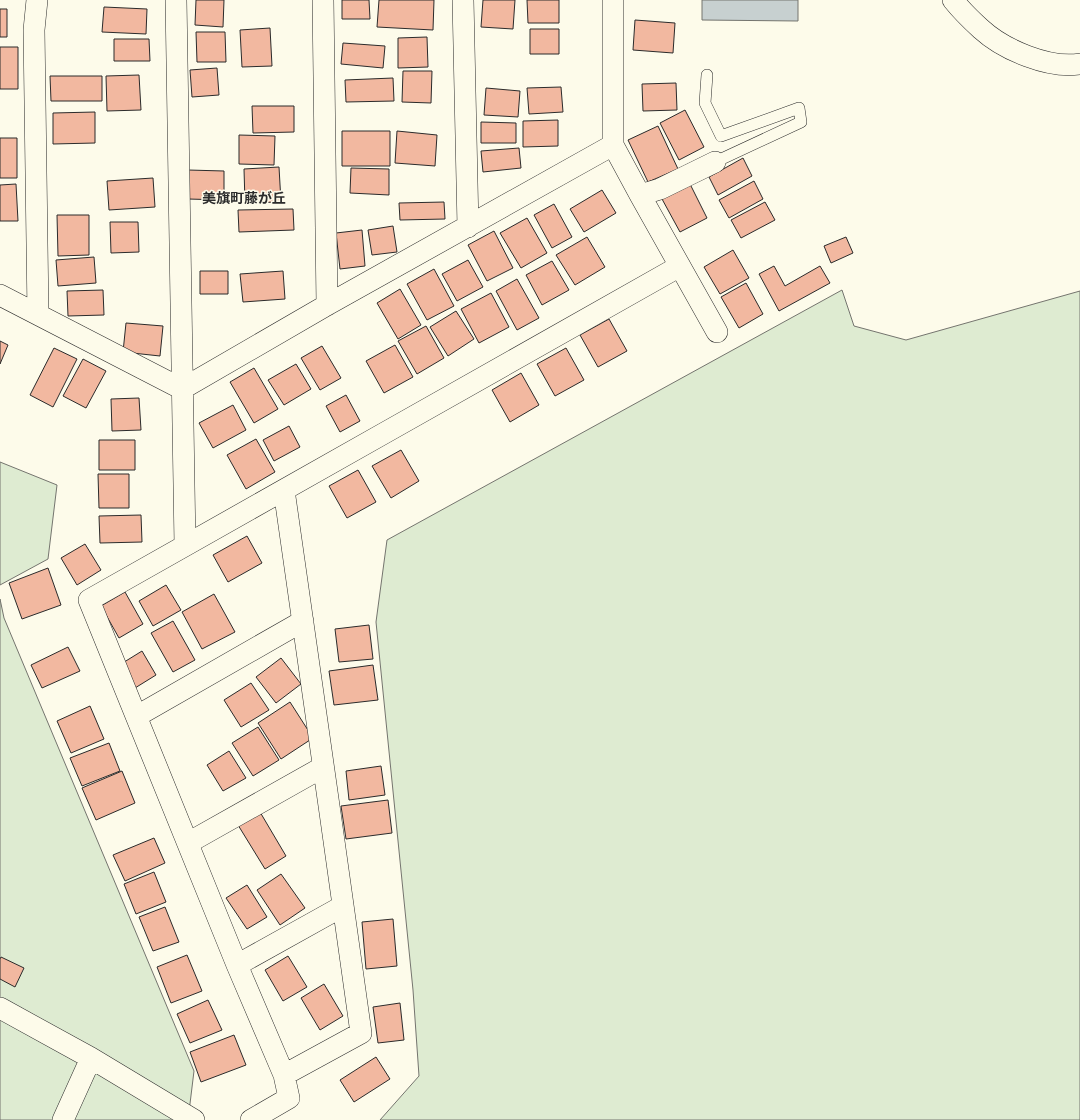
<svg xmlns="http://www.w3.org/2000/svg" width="1080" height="1120" font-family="Barlow,'Noto Sans JP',sans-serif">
<rect width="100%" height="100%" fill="#fdfbea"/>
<path fill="#deebd1" stroke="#74746e" d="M842 290 854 326 906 340 1080 291V1120H380L419 1076 413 990 376 622 387 540Z
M0 462 57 485 48 559 0 585Z
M0 599 4 618 194 1071 188 1120H0Z"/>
<path fill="#c7d0d0" stroke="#74746e" d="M702 0H798V21L702 20Z"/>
<path fill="#f2b8a0" stroke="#2b2b2b" d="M196 0H224L223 27 195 25Z
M342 0H369L370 19H342Z
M379 0H434L433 30 377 27Z
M483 0H515L513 29 481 27Z
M527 0H559V23H528Z
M104 7 147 9 146 34 102 32Z
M0 9H7V37H0Z
M635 20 675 23 673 53 633 50Z
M270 28 272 66 242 67 240 30Z
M530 29H559V54H530Z
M196 32H225L226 62H197Z
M427 37 428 67 398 68V38Z
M114 39H149L150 61H114Z
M343 43 385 46 383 68 341 64Z
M0 47H18V89H0Z
M217 68 219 95 192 97 190 70Z
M403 71H432L431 103 402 102Z
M139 75 141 110 107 111 106 76Z
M50 76H102V101H51Z
M393 78 394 101 346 102 345 80Z
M676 83 677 110 643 111 642 84Z
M561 87 563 112 529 114 527 88Z
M486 88 520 91 518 117 484 115Z
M252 106H294V132L253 133Z
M685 110 704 147 679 160 660 123Z
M95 112V143L53 144V113Z
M558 120V146L523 147V121Z
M481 122 516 123V143H481Z
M658 126 678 169 648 182 628 140Z
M342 131H390V166H342Z
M397 131 437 135 435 166 395 163Z
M239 135 275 136 274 165 239 164Z
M0 138H17V178H0Z
M519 148 521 168 483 172 481 151Z
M743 158 752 176 718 195 709 177Z
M279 167 281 202 245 203 244 169Z
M351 168 389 169V195L350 193Z
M188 170 224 171V200L188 199Z
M153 178 155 207 109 210 107 181Z
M754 181 763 199 729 218 719 200Z
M16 184 18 221H0V185Z
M690 184 707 218 680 232 662 199Z
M602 190 616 213 584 232 570 209Z
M444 202 445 219 400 220 399 203Z
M765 202 775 220 741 238 731 220Z
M554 204 572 237 552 248 534 215Z
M293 209 294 230 239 232 238 210Z
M57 215H89V255L58 256Z
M527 218 547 253 521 268 500 233Z
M110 222H138L139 252 111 253Z
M393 226 397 252 372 255 368 230Z
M362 230 365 266 340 269 336 233Z
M494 231 513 268 487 281 468 245Z
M587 237 605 267 575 285 556 255Z
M846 237 853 253 831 263 824 246Z
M733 250 749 278 720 294 704 267Z
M94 257 96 283 58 286 56 260Z
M468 260 483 287 457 301 442 274Z
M552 261 569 290 542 305 526 275Z
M774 266 785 286 820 266 830 283 779 311 759 274Z
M434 269 454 306 427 320 407 284Z
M200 271H228V294H200Z
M283 271 285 299 243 302 240 274Z
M517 279 539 318 517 330 496 291Z
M746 283 763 314 739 328 721 297Z
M400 289 421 325 398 339 377 303Z
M103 290 104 315 68 316 67 291Z
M491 293 509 327 479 343 461 309Z
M456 311 474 339 448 356 430 327Z
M609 319 627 351 598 367 580 335Z
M126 323 163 326 160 356 123 352Z
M426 326 444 358 417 374 398 341Z
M0 341 8 345 0 364Z
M395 345 413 377 384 393 366 361Z
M322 346 341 378 320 390 301 358Z
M54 348 77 359 53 407 30 395Z
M566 348 584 380 555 396 537 364Z
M83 359 106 371 86 408 63 396Z
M296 364 311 389 284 405 268 380Z
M254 368 278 409 254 423 230 382Z
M521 373 539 405 510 422 492 390Z
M346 395 360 421 340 432 326 406Z
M139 398 141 430 112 431 111 399Z
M233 405 246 430 213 448 199 423Z
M289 426 300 447 274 461 263 440Z
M256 439 275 472 246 489 227 455Z
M99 440H135V470H99Z
M401 450 419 481 391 498 372 466Z
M358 470 376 502 347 518 329 486Z
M98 474H129V508H99Z
M141 515 142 542 100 543 99 516Z
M247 536 262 563 228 582 213 555Z
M85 544 101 570 77 585 61 558Z
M48 568 61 605 22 619 9 583Z
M166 585 181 610 153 626 139 601Z
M125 592 143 624 119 638 101 606Z
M214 594 235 632 202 649 182 612Z
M173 621 195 660 173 672 151 633Z
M369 625 373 659 339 662 335 629Z
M68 647 80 671 42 688 31 665Z
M142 651 156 675 135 688 121 664Z
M281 658 301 684 276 703 256 677Z
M373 665 378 700 334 705 329 671Z
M251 683 269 710 241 727 224 700Z
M290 702 313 738 281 759 258 723Z
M90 706 104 739 71 753 57 721Z
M258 727 279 760 253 776 232 743Z
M109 743 120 771 82 786 70 758Z
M229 751 246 778 223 791 207 765Z
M381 766 385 795 349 800 346 771Z
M122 771 135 803 96 820 82 788Z
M388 800 392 833 346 839 341 806Z
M260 812 286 856 265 869 238 825Z
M154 838 165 863 125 881 113 855Z
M154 872 166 902 136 914 124 884Z
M281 874 305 908 280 925 257 890Z
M247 885 267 917 247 929 226 898Z
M165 907 179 942 153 951 139 917Z
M393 919 397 966 366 969 362 922Z
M187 955 202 991 171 1003 157 967Z
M288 956 307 987 283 1001 265 970Z
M1 957 24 968 15 987 0 979V959Z
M324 984 343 1016 320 1030 301 998Z
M208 1000 222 1030 190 1043 177 1014Z
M400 1003 404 1040 378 1043 373 1007Z
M234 1035 246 1065 201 1082 190 1052Z
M376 1057 390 1079 354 1102 340 1080Z"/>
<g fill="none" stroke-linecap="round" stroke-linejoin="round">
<defs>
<path id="service" d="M707 75 705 103 721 136 799 108 801 122 715 162"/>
<path id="minor" d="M37 0 34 30 38 314
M176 0 185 545
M323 0 327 305
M463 0 468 227
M953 0C961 10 971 20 981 29 1004 50 1049 69 1080 64
M613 145 640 195 717 332
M640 195 660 189 715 162
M0 295 182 389 327 305 613 145V0
M284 490C311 671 335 852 361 1033L284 1075 237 965 89 600C286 488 483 378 680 266
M137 716 303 621
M188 843 323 767
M237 965 343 906
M0 1008 91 1058 194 1120
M63 1120 91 1058
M251 1120 289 1098 284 1075"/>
</defs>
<use href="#service" stroke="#2b2b2b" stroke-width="12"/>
<use href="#minor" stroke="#2b2b2b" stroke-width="22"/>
<use href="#service" stroke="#fdfbea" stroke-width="11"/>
<use href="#minor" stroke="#fdfbea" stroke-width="21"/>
</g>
<g text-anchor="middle" stroke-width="3" stroke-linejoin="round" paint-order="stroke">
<g font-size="14" font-weight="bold" fill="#2b2b2b" stroke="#fdfbea">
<text x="244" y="203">美旗町藤が丘</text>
</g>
</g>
</svg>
